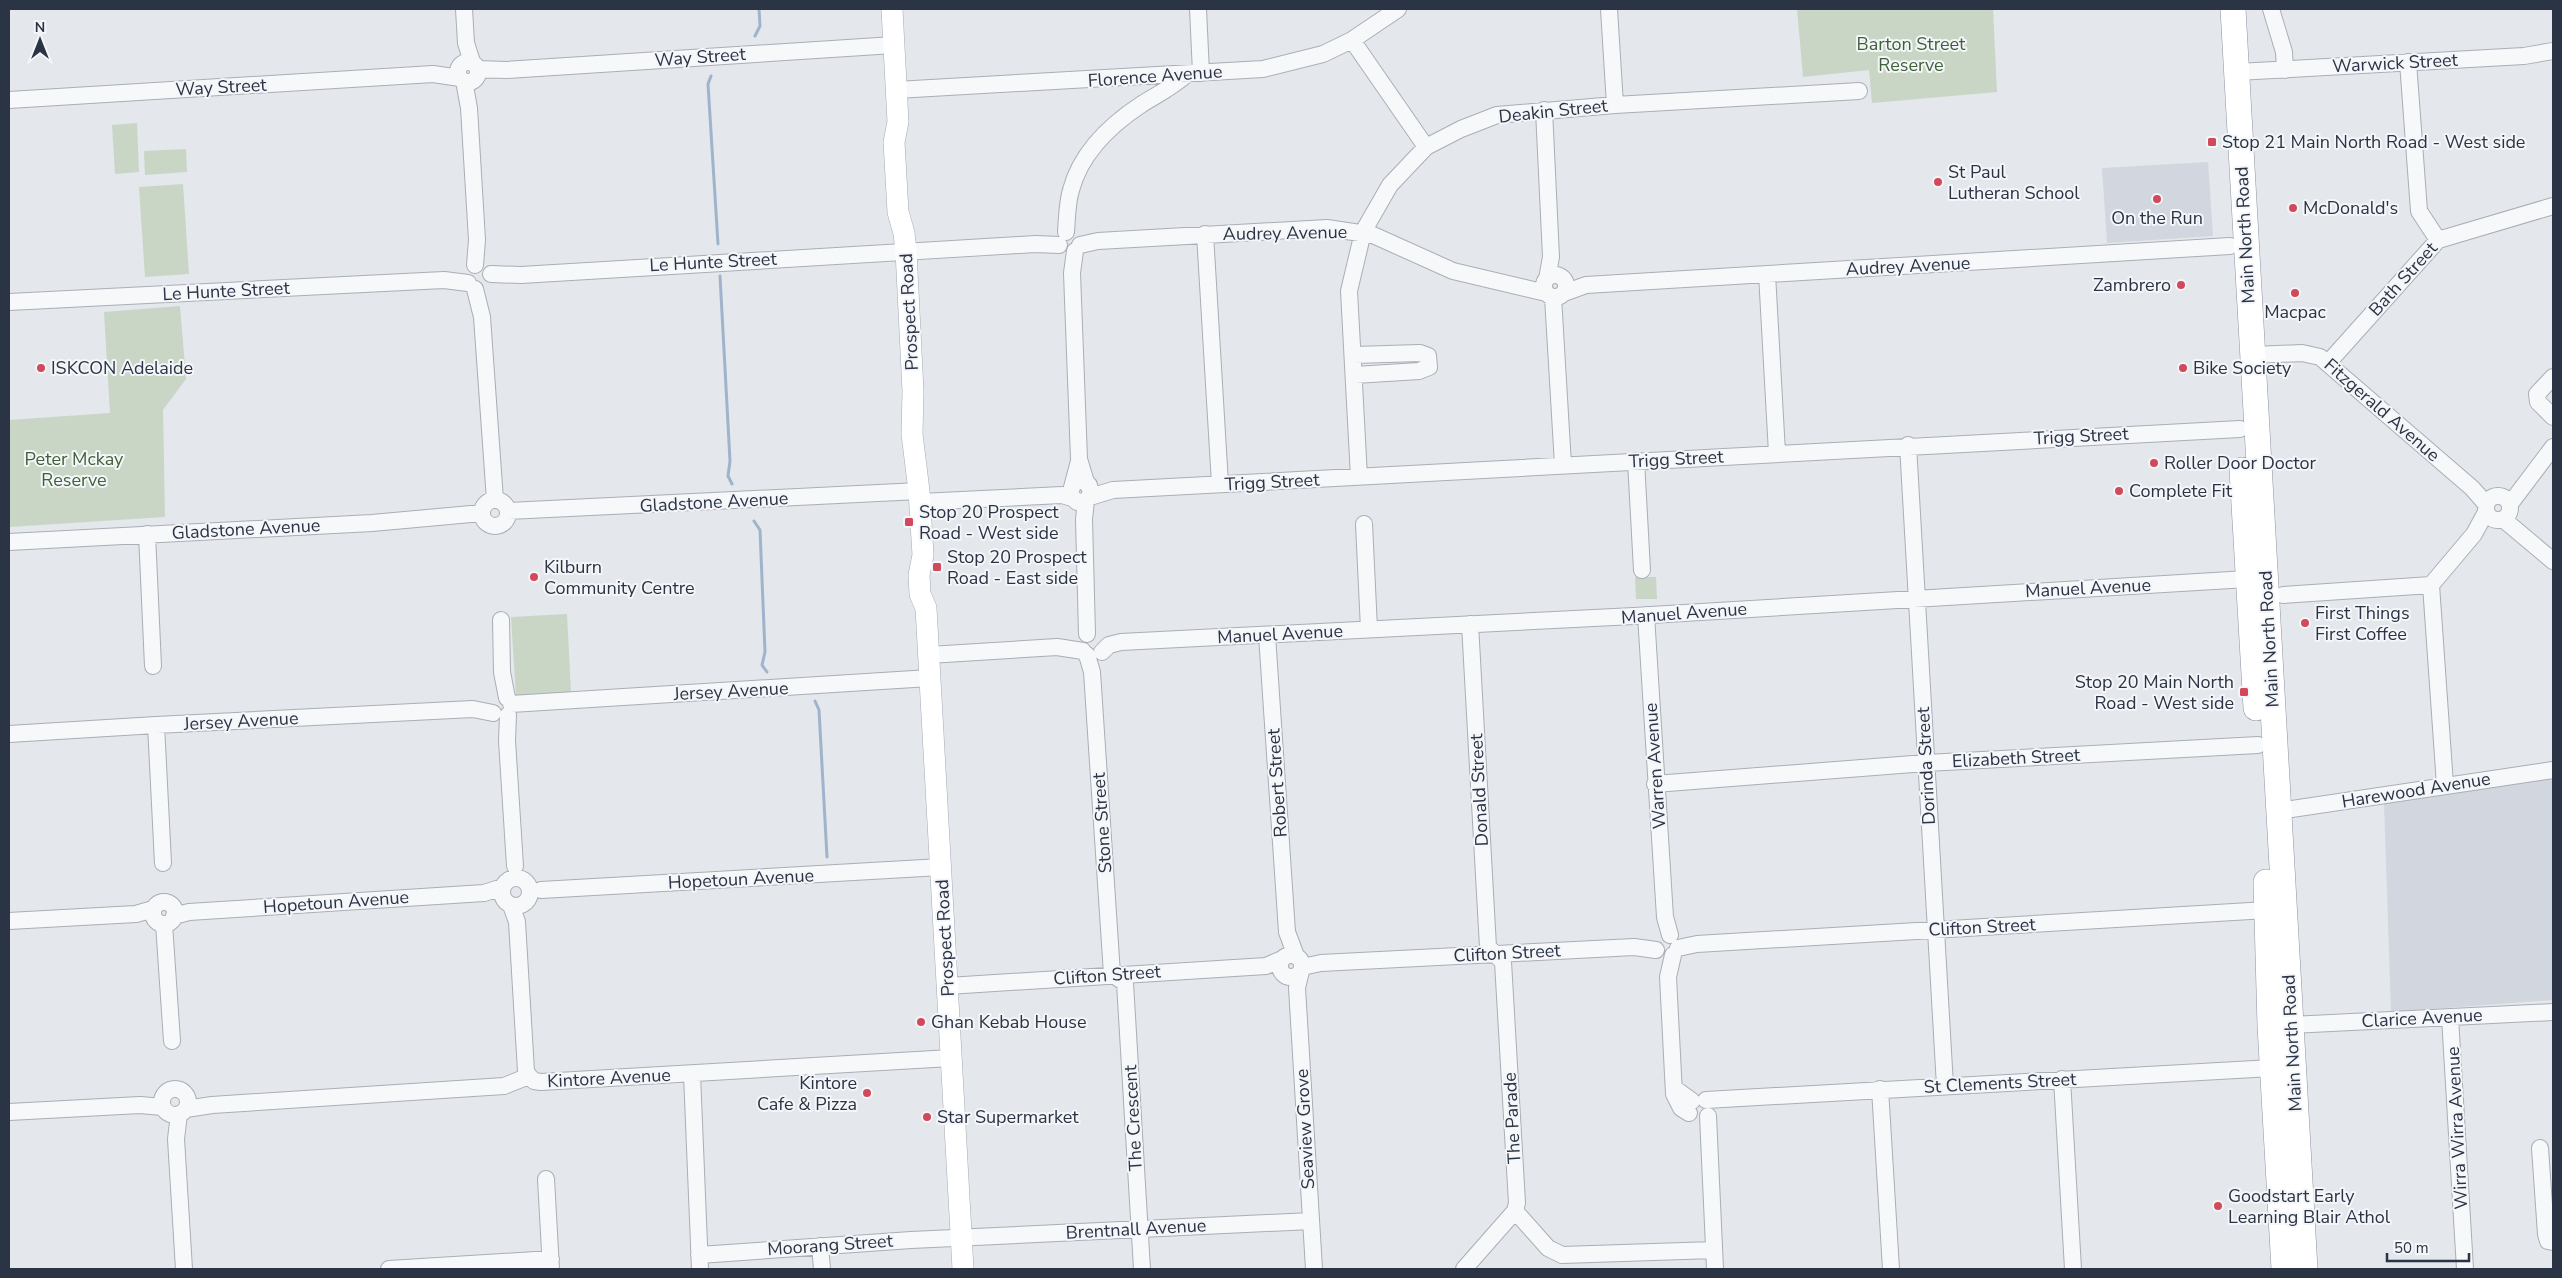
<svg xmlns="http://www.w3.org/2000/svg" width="2562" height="1278" font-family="'Nunito Sans',sans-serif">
<rect width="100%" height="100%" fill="#e4e7ec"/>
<path fill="#d2d6de" d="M2208 162 2213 236 2107 243 2102 168Z
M2553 778V1000L2391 1012 2384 802Z"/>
<path fill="#c9d6c5" d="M1797 9H1993L1997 92 1872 103 1869 70 1803 77Z
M137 123 139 172 115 174 112 125Z
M186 149 187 172 145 175 144 151Z
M183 184 189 274 145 277 139 187Z
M180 306 186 379 163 410 165 517 9 527V420L110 413 104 312Z
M1635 577H1656L1657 599H1636Z
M567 614 571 692 516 696 511 617Z"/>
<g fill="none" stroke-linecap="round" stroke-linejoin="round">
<path stroke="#9fb4cc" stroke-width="3" d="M755 36 760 26 759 9
M711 76 708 84 718 244
M720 276 730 461 728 476 732 484
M754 521 760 530 765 652 762 665 767 672
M815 701 819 710 827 857"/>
<defs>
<path id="minor" d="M464 9 466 43 472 62
M1198 9 1201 73
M1609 9 1615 105
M2271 9 2284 52 2285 70
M1352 40 1426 147
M458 72a10 10 0 1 1 20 0a10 10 0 1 1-20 0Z
M2408 62 2419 211 2438 240
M478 69 506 70 894 45
M2237 72 2524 56 2553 51
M464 81 469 108 477 240 475 265
M896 90 1263 69 1323 54 1352 40 1398 9
M9 100 433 74 460 78
M1544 110 1551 257 1547 279
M1066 232C1067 219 1067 203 1071 190 1081 152 1110 125 1142 104 1158 94 1173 87 1187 74
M1205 234 1220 484
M1080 245 1098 241 1327 228 1373 235 1453 271 1546 293
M1075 251 1072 273 1079 459 1086 482
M491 274 521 275 1036 244 1059 245
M1767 274 1777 453
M1544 286a11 11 0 1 1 22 0a11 11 0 1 1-22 0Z
M475 289 482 317 495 500
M1564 293 1586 285 2230 246
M1553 297 1563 465
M9 302 444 280 468 283
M1354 355 1420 353 1428 356 1429 367 1419 371 1355 375
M2252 355 2302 353 2320 357 2472 488 2486 504
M2328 363 2438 240 2553 206
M2553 377 2537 394 2538 402 2553 417
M1908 445 1945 1086
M1636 461 1642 570
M1359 477 1349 291 1363 232 1390 185 1426 147 1461 129 1497 115 1615 105 1859 91
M1074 482 1081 480 1089 485 1091 494 1086 501 1077 502 1070 495 1079 461
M2486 508a12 12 0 1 1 24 0a12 12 0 1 1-24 0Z
M1090 497 1113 490 2240 429
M482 513a13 13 0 1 1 26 0a13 13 0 1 1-26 0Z
M1086 501 1084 519 1087 634
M920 502 1062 495 1072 498
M2510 504 2553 447
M508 511 919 491
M2503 519 2553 561
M1364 524 1369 629
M147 534 153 666
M9 542 372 523 482 513
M2431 585 2445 785
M2283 595 2431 585 2474 534 2486 512
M1646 615 1665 917 1670 935
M501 620 502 672 507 698
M1267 635 1287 932 1296 956
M1102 652 1109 645 1121 642 1634 616 2247 579
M929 655 1057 647 1083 651
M1087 655 1092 672 1112 974 1125 983 1142 1269
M511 704 930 678
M508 715 507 741 515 866
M156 725 163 863
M9 734 156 725 473 709 493 713
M1655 784 1926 763 2258 745
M2279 811 2553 770
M502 892a14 14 0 1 1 28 0a14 14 0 1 1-28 0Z
M541 890 941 867
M153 913a11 11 0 1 1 22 0a11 11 0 1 1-22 0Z
M511 905 517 922 526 1071 529 1076
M174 916 189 912 484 893 503 887
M9 921 136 914 153 909
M164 924 172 1041
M1678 948 1697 944 2267 910
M1673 955 1668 977 1674 1094 1681 1108 1689 1113
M1280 966a11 11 0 1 1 22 0a11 11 0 1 1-22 0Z
M1302 967 1321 963 1634 947 1656 950
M1301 971 1297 988 1314 1269
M948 986 1266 966 1282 959
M2450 1017 2465 1269
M2291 1025 2553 1012
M692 1074 700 1269
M2062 1079 2073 1269
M1674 1088 1692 1101
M1880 1089 1891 1269
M162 1102a13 13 0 1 1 26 0a13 13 0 1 1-26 0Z
M1706 1100 2272 1068
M186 1109 212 1105 504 1086 529 1076 534 1081 541 1082 951 1058
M9 1112 140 1105 163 1107
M179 1114 176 1139 184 1269
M1708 1116 1715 1269
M2540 1148 2546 1234 2548 1241 2553 1242
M546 1179 551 1269
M1515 1211 1548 1248 1562 1255 1714 1250
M820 1246 822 1269
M699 1255 911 1240 1311 1221
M389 1269 551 1259
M1464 1269 1515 1211 1517 1203 1503 962 1488 947 1470 624"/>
<path id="major" d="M892 9 898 122 894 142 898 212 904 233 906 251 913 391 912 434 919 491 923 555 919 575 920 594 926 608 963 1269"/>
<path id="highway" d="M2233 9 2305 1269
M2242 470 2256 708
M2266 882 2270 1026 2284 1269"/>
</defs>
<use href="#minor" stroke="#a9aeb7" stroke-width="18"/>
<use href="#major" stroke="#a3abb8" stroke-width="22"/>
<use href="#highway" stroke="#8b94a3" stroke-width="26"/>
<use href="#minor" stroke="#f7f8fa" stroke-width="16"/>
<use href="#major" stroke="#fff" stroke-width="21"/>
<use href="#highway" stroke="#fff" stroke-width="25"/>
</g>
<g fill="#d1495b" stroke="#f4f6f9" stroke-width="2">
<rect x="2207" y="137" width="10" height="10" rx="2.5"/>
<circle cx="1938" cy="182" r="5"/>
<circle cx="2157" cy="199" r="5"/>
<circle cx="2293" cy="208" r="5"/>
<circle cx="2181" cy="285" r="5"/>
<circle cx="2295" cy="293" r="5"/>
<circle cx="41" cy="368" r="5"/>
<circle cx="2183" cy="368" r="5"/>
<circle cx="2154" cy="463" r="5"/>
<circle cx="2119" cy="491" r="5"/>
<rect x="904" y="517" width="10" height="10" rx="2.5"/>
<rect x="932" y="562" width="10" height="10" rx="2.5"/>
<circle cx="534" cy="577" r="5"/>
<circle cx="2305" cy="623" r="5"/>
<rect x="2239" y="687" width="10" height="10" rx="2.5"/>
<circle cx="921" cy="1022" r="5"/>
<circle cx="867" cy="1093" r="5"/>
<circle cx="927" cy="1117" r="5"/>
<circle cx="2218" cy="1206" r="5"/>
</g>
<g text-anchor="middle" stroke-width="4" stroke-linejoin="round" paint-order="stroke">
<g font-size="18" fill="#3f6138" stroke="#f4f6f9">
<text x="1911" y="50">Barton Street<tspan x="1911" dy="21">Reserve</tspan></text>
<text x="74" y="465">Peter Mckay<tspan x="74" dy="21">Reserve</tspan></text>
</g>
<g font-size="18" fill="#2b3445" stroke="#f4f6f9">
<text transform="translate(700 57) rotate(-4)" y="6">Way Street</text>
<text transform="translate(2395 63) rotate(-3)" y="6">Warwick Street</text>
<text transform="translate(1155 76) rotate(-4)" y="6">Florence Avenue</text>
<text transform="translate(221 87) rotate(-3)" y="6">Way Street</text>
<text transform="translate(1553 111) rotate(-6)" y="6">Deakin Street</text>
<text transform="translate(1285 233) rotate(-1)" y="6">Audrey Avenue</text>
<text transform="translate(2245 235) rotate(-93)" y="6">Main North Road</text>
<text transform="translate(713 262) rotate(-3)" y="6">Le Hunte Street</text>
<text transform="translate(1908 266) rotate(-3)" y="6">Audrey Avenue</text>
<text transform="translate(2403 279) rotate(-48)" y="6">Bath Street</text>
<text transform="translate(226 291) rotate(-3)" y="6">Le Hunte Street</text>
<text transform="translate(909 312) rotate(-93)" y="6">Prospect Road</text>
<text transform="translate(2382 410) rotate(41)" y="6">Fitzgerald Avenue</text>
<text transform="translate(2081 436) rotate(-3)" y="6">Trigg Street</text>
<text transform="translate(1676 459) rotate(-3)" y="6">Trigg Street</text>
<text transform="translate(1272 482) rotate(-3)" y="6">Trigg Street</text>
<text transform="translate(714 502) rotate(-3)" y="6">Gladstone Avenue</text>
<text transform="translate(246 529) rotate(-3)" y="6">Gladstone Avenue</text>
<text transform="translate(2088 588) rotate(-3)" y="6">Manuel Avenue</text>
<text transform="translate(1684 613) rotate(-4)" y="6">Manuel Avenue</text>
<text transform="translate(1280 634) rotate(-3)" y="6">Manuel Avenue</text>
<text transform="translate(2269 639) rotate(-93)" y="6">Main North Road</text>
<text transform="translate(731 691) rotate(-3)" y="6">Jersey Avenue</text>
<text transform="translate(241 721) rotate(-3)" y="6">Jersey Avenue</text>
<text transform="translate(2016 758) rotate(-3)" y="6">Elizabeth Street</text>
<text transform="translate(1655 766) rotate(-94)" y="6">Warren Avenue</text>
<text transform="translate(1926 766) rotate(-93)" y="6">Dorinda Street</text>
<text transform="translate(1277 783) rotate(-94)" y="6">Robert Street</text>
<text transform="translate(1479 790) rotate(-93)" y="6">Donald Street</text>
<text transform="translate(2416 790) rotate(-9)" y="6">Harewood Avenue</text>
<text transform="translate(1102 823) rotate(-94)" y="6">Stone Street</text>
<text transform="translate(741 879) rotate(-3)" y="6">Hopetoun Avenue</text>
<text transform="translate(336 902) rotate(-4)" y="6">Hopetoun Avenue</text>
<text transform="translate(1982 927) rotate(-3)" y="6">Clifton Street</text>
<text transform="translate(945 938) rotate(-93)" y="6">Prospect Road</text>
<text transform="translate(1507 953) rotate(-3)" y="6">Clifton Street</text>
<text transform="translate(1107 975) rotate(-4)" y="6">Clifton Street</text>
<text transform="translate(2422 1018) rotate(-3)" y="6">Clarice Avenue</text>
<text transform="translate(2292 1043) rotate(-93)" y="6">Main North Road</text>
<text transform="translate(609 1078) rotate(-3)" y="6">Kintore Avenue</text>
<text transform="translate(2000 1083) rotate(-3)" y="6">St Clements Street</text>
<text transform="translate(1133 1118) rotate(-93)" y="6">The Crescent</text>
<text transform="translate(1512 1118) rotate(-93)" y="6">The Parade</text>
<text transform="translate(2457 1128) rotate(-93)" y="6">Wirra Wirra Avenue</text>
<text transform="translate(1305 1129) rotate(-93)" y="6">Seaview Grove</text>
<text transform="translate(1136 1229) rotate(-3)" y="6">Brentnall Avenue</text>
<text transform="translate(830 1245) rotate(-4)" y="6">Moorang Street</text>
</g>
<g font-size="18" fill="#2b3445" stroke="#f4f6f9" text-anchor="start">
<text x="2222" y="148">Stop 21 Main North Road - West side</text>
<text x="1948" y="178">St Paul<tspan x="1948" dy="21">Lutheran School</tspan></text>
<text x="2303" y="214">McDonald's</text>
<text x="2157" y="224" text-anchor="middle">On the Run</text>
<text x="2171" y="291" text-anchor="end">Zambrero</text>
<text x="2295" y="318" text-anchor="middle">Macpac</text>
<text x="51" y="374">ISKCON Adelaide</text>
<text x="2193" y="374">Bike Society</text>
<text x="2164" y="469">Roller Door Doctor</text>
<text x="2129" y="497">Complete Fit</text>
<text x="919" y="518">Stop 20 Prospect<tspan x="919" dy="21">Road - West side</tspan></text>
<text x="947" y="563">Stop 20 Prospect<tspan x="947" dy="21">Road - East side</tspan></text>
<text x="544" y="573">Kilburn<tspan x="544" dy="21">Community Centre</tspan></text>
<text x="2315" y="619">First Things<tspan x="2315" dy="21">First Coffee</tspan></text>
<text x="2234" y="688" text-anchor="end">Stop 20 Main North<tspan x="2234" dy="21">Road - West side</tspan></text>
<text x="931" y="1028">Ghan Kebab House</text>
<text x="857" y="1089" text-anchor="end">Kintore<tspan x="857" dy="21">Cafe &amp; Pizza</tspan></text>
<text x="937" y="1123">Star Supermarket</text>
<text x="2228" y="1202">Goodstart Early<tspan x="2228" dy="21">Learning Blair Athol</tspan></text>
</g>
</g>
<rect width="2562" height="1278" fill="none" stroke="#2b3445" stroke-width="20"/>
<g transform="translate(40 40)" stroke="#f4f6f9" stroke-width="4" paint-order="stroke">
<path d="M0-4L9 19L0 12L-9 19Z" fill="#2b3445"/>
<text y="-8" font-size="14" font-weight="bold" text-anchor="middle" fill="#2b3445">N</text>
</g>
<path d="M2387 1253v8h82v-8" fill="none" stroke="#2b3445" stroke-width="2.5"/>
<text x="2394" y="1253" font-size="15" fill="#2b3445" stroke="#f4f6f9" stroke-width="4" paint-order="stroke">50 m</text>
</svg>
